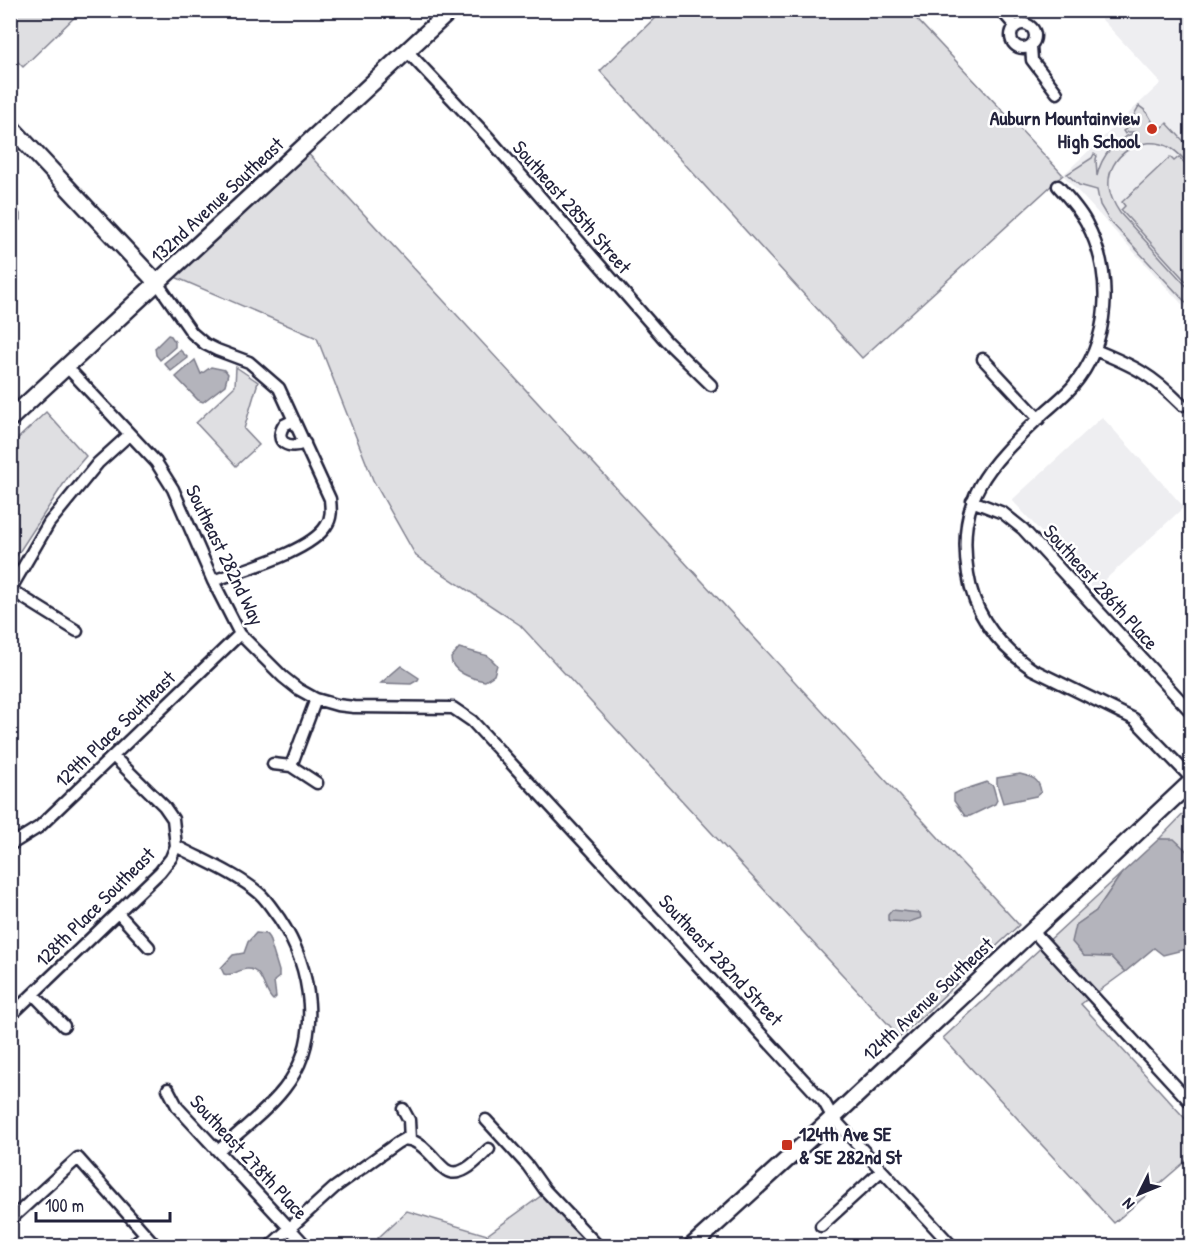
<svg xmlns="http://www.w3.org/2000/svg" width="1202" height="1257" font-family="'Patrick Hand',sans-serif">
<rect width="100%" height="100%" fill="#fff"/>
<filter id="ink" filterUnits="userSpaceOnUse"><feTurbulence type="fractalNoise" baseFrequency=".0167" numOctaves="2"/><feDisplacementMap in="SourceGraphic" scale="12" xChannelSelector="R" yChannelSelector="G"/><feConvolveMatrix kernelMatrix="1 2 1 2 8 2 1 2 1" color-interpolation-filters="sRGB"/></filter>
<g filter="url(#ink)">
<path fill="#eeeef1" d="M1094 11H1191V314L1063 175 1161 83Z
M1102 417 1184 507 1094 590 1012 500Z"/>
<path fill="#dfdfe2" stroke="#80808e" stroke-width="1.5" d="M10 11 11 10 81 11 23 67 11 55Z
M662 11H909L1063 175 862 358 600 71Z
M1139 106C1148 111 1152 119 1155 129L1153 130H1160L1167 123 1191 149V167C1185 160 1179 153 1171 148 1143 132 1106 155 1109 187 1110 197 1114 204 1120 213L1191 291V308L1109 220 1100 205 1097 190 1079 185 1067 174 1092 158 1094 154 1097 156 1096 159 1097 176C1102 154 1115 140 1136 132H1128L1125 134 1123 131 1126 129Z
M303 148 1019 925 900 1037 520 625 416 556 373 480 317 338 168 274Z
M1170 157 1174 161 1179 157 1191 170V287L1121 210 1125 206 1122 202Z
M236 367 258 382 244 429 259 445 236 466 196 423 235 386Z
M46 412 86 456 68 477 12 563 11 445Z
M1191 806V855L1174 840 1159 839Z
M1122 873 1096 911 1076 925 1084 956 1111 957 1125 972 1081 1004 1191 1125V1165L1187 1160 1114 1223 943 1038Z
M545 1193 592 1246C579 1246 553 1242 544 1246H445L427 1243 422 1246H386L378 1238 407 1211 487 1235Z
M1009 1241 1014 1246H977L975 1242Z"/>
<path fill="#b4b4bc" stroke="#7a7a88" stroke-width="1.5" d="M10 195 20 214V220L15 222 11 220Z
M168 335 171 336 175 342V347L160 360 156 355 155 348Z
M180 350 188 358 171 371 164 363Z
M195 360 201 374 211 367 225 370 228 374 225 385 203 402 198 400 176 377Z
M459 648 488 656 497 665 494 675 485 681C473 679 451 672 451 658Z
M401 666 419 678 418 680 411 684 381 683Z
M1020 774C1032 777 1039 778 1041 792L1036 796 1003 803 997 784V778Z
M987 782 993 786 997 800 995 804 970 816H965L954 801V794L960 791Z
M1159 839H1174L1191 855V948L1163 955 1154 948 1125 972 1111 957 1084 956 1072 942 1076 925 1096 911 1122 873Z
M892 910 920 913 921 918 909 922 890 921 888 920V915Z
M256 933 266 934 269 938 279 971V977L274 981 276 997 273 1000C264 993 263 968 247 969 238 969 234 977 224 974L221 968 233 955 244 953 248 942Z"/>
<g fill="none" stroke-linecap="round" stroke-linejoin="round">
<defs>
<path id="street" d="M1001 10 1015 26
M1011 36a12 12 0 1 1 24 0a12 12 0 1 1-24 0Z
M1031 46 1032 60 1057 93
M407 51 488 137 666 341 711 385
M1058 186C1068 197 1079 209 1086 222 1114 274 1111 342 1072 387 1064 396 1054 404 1045 412 992 463 955 494 968 574 974 615 999 646 1032 669L1134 719 1192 779
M158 284 192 333 205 344 217 350 249 362 279 388 330 499C331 509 332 518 326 526 310 552 242 570 213 581
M1095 350C1134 366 1151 374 1182 405
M983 359 1039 419
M67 367 156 462 173 489 213 581 240 634 283 677 298 689 316 699 337 705 354 707 453 708 472 721 824 1102 833 1118 952 1246
M294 420 284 425C273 443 289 449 305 443
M972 501 1003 513 1023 529 1192 713
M10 590 49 523 98 463 130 434
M11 590 77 631
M113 756 164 806 173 819 176 846C202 860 237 874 259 893 267 900 273 910 279 918 312 967 324 1039 284 1089 266 1112 240 1131 218 1151
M273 764 291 766 317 783
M291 766 316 699
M10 845 39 827 240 634
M118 913 149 947
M1032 930 1192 1104
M33 994 64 1026
M10 1016 160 872 171 858 176 846
M168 1089 178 1108 306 1246
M403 1109 409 1120 410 1140C417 1142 421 1145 426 1150 433 1156 439 1165 446 1170 461 1180 479 1158 489 1149
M486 1120 528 1166 545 1190 598 1246
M10 1220 78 1158 156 1246
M821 1226 881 1171
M131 1246 145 1235
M270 1246 334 1188 397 1143 404 1139 410 1140"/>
<path id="secondary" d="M10 126 158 284
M10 419 451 10
M692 1246 838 1113 1192 781"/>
</defs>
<use href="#street" stroke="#22223b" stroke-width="15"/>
<use href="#secondary" stroke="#22223b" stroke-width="20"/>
<use href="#street" stroke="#fff" stroke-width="10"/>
<use href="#secondary" stroke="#fff" stroke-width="15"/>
</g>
</g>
<g fill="#c8321e" stroke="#fff" stroke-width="2">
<circle cx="1152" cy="129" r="6"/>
<rect x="781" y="1139" width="12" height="12" rx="3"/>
</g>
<g text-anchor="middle" stroke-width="5" stroke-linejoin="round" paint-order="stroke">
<g font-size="20" font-weight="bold" fill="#22223b" stroke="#fff" text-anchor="end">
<text x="1140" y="125">Auburn Mountainview<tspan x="1140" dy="23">High School</tspan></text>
<text x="799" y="1141" text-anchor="start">124th Ave SE<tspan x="799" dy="23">&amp; SE 282nd St</tspan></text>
</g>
<g font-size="20" fill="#22223b" stroke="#fff">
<text transform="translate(217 200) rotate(-43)" y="7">132nd Avenue Southeast</text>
<text transform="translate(572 207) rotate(49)" y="7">Southeast 285th Street</text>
<text transform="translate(225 555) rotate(64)" y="7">Southeast 282nd Way</text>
<text transform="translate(1101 587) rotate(48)" y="7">Southeast 286th Place</text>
<text transform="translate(115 729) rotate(-44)" y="7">129th Place Southeast</text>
<text transform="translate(95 907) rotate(-45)" y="7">128th Place Southeast</text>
<text transform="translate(721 960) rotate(47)" y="7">Southeast 282nd Street</text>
<text transform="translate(928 999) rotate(-43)" y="7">124th Avenue Southeast</text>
<text transform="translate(249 1157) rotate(47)" y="7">Southeast 278th Place</text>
</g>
</g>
<rect width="1202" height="1257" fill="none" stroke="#fff" stroke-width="36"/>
<rect x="18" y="18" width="1166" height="1221" fill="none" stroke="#22223b" stroke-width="2" filter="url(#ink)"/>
<g transform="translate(1139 1194) rotate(227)" stroke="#ffffff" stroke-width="4.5" paint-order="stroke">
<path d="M0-4.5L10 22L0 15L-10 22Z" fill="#22223b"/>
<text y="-9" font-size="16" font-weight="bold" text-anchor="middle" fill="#22223b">N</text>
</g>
<path d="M36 1212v9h134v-9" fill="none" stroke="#22223b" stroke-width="3"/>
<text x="45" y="1212" font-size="18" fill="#22223b" stroke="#ffffff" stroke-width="4.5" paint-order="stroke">100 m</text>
</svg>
